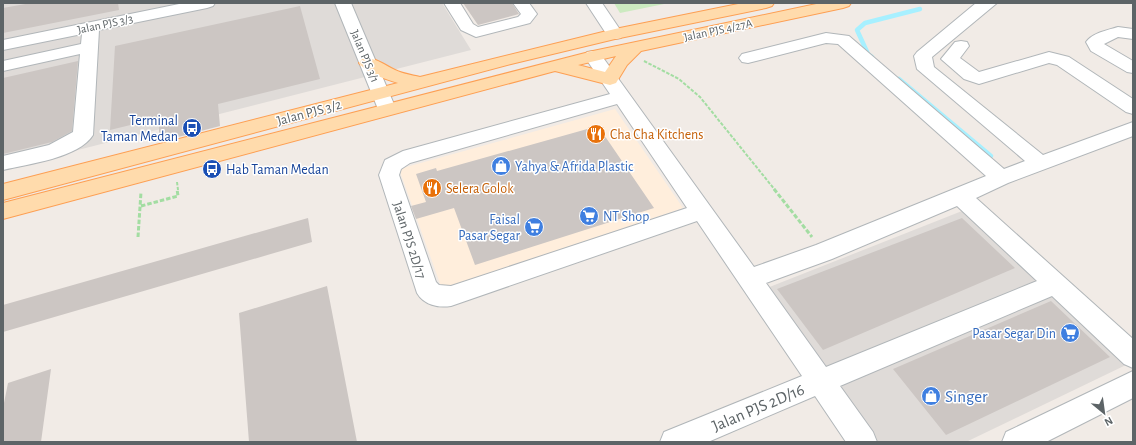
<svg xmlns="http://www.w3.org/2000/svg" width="1136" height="445" font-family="'Alegreya Sans',sans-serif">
<rect width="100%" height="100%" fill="#f1ebe6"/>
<path fill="#ffeedc" d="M615 109 683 208 442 289 399 169Z"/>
<path fill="#dfdbd8" d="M3 3H442L471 50 3 169Z
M962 211 1128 364 966 442H876L767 288Z"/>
<path fill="#cceac0" d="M614 3H669L620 13Z"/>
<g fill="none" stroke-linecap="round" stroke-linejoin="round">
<path stroke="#a7f0ff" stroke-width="4.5" d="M872 57 868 54 857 30 865 23 920 9
M899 79 991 156"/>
</g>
<path fill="#ccc6c3" d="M31 3H118L119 10 3 33V8Z
M463 3H512L519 14 478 25Z
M300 6 320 79 218 104 220 126 159 142V118L110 130 115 46Z
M78 61 72 131 52 142 3 154V78Z
M598 126 654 208 475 265 454 208 416 219 411 206 426 202 416 174 436 168 437 171Z
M308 218 312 242 3 332V305Z
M962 218 1015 268 823 350 777 289Z
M327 286 357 442H249L239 313Z
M1051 301 1110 357 946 435 893 369Z
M51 369 41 442H3V408L8 383Z"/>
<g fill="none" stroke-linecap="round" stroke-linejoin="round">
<defs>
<path id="minor" d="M184 3H215L213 6 207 8 99 30 93 135C79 158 28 164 3 170V156L49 145 73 132 80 54 3 71V61L81 44 82 34 3 50V40Z
M335 3H351L396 109 394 113 387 115 380 113 378 109Z
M444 3H460L473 24 478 27 518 17 521 14 513 3H529L537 14 530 23 476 37 461 30Z
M586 3H602L623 34 621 38 615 39 609 38Z
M976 3H997L932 57 934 67 1043 155 1133 122V136L1008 183 976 198 1133 339V368L1124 364 1052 296 840 386 873 432 877 442H846L815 396 708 442H660L664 432 802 376 697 221 451 306C438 308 424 305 417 293L379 175 385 160 403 151 610 94 584 56 587 52 593 51 599 52 754 267 816 245 986 176 838 44 826 43 748 63 742 62 739 58 742 54 826 33 849 36 1004 169 1025 161 917 69 914 56 917 52ZM617 104 687 208 451 286 439 285 436 282 399 175 401 169 410 163ZM957 206 1037 281 826 367 766 283 832 259Z
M1118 27 1133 29V39L1118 37 1104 44 1133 61V73L1127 72 1091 51 1086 42C1092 33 1108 30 1118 27Z
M961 41 967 42 969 46 960 58 979 72 1049 52 1069 57 1133 99V114L1126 112 1057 65 1049 63 979 84 964 79 941 59 955 42Z
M1133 371V398L1046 442H1002L1006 432Z"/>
<path id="major" d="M743 3H774L772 6 766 8 615 39 511 64 3 200V184L398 83C386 79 367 74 359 63L362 59C375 56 384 65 395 70 403 74 412 75 420 77L615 29Z
M821 3H851L849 6 843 8 641 51 627 65 616 83 610 85 555 71 3 219V203L593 51ZM616 56 605 72 578 65Z"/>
</defs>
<use href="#minor" stroke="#b1b6b9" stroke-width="2"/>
<use href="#major" stroke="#fd9f53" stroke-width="2"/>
<path stroke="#a3dda2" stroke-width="2" stroke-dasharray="3.5 1.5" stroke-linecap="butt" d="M644 61 679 79 700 97 775 190
M177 182 178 190"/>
<path stroke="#a3dda2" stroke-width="3" stroke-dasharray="4.5 2" stroke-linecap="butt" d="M774 189 812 237
M141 206 178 196 177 189
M138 237 141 192"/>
<use href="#minor" fill="#fff" fill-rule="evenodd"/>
<use href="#major" fill="#ffdbac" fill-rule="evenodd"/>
</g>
<defs>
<symbol id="bus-disc" viewBox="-11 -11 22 22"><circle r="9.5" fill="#1a4fb4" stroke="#fff"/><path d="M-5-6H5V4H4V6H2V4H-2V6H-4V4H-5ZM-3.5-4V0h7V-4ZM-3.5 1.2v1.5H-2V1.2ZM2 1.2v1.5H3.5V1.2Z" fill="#fff"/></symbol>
<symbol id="restaurant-disc" viewBox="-11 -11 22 22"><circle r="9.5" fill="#e8710a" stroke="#fff"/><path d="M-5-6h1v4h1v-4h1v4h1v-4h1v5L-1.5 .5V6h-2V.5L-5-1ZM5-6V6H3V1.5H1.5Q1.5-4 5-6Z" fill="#fff"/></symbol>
<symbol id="shop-disc" viewBox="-11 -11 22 22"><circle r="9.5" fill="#3f7fe0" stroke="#fff"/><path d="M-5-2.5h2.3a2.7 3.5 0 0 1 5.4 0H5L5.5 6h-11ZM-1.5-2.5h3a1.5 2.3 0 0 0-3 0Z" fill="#fff"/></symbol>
<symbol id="supermarket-disc" viewBox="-11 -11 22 22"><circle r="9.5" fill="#3f7fe0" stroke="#fff"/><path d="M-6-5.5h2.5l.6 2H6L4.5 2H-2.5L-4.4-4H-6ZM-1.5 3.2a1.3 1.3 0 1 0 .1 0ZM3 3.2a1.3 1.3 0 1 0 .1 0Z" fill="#fff"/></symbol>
</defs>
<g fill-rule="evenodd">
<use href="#bus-disc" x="181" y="117" width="22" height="22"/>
<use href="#restaurant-disc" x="585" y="123" width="22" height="22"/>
<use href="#shop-disc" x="490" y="155" width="22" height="22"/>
<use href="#bus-disc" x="201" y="158" width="22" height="22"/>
<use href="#restaurant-disc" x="421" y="177" width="22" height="22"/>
<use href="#supermarket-disc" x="578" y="205" width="22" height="22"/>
<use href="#supermarket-disc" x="523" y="216" width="22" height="22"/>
<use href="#supermarket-disc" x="1059" y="322" width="22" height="22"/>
<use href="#shop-disc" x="920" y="385" width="22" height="22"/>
</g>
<g text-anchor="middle" stroke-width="3" stroke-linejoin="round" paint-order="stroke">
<g font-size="12" fill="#5d6467" stroke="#fff">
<text transform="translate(105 24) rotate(-12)" y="4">Jalan PJS 3/3</text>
<text transform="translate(718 30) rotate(-12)" y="4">Jalan PJS 4/27A</text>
<text transform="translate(365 56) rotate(67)" y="4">Jalan PJS 3/1</text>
</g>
<g font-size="14" fill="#5d6467" stroke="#fff">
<text transform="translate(309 112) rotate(-15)" y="5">Jalan PJS 3/2</text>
<text transform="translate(410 240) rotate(72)" y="5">Jalan PJS 2D/17</text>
</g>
<g font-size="14" fill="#164399" stroke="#fff" text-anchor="end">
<text x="178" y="125">Terminal<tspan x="178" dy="16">Taman Medan</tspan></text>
<text x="226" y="174" text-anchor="start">Hab Taman Medan</text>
</g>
<g font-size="14" fill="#c56008" stroke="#fff" text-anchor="start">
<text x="610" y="139">Cha Cha Kitchens</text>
<text x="446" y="193">Selera Golok</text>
</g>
<g font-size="14" fill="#366cbe" stroke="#fff" text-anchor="start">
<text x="515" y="171">Yahya &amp; Afrida Plastic</text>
<text x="603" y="221">NT Shop</text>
<text x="520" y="224" text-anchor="end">Faisal<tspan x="520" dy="16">Pasar Segar</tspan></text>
<text x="1056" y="338" text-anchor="end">Pasar Segar Din</text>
</g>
<g font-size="17" fill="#366cbe" stroke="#fff" text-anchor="start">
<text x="945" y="402">Singer</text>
</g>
<g font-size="17" fill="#5d6467" stroke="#fff">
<text transform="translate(758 407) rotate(-23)" y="6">Jalan PJS 2D/16</text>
</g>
</g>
<rect width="1136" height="445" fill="none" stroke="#5d6467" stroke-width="8"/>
<g transform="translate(1104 413) rotate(151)" stroke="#ffffff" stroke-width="3" paint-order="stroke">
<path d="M0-3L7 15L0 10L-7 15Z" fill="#5d6467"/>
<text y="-6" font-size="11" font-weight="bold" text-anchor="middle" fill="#5d6467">N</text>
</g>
</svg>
